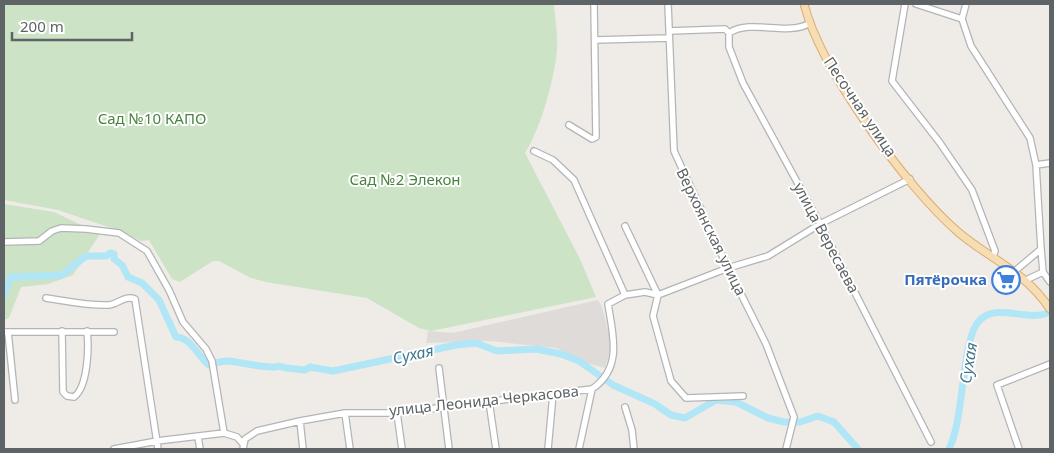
<svg xmlns="http://www.w3.org/2000/svg" width="1054" height="453" font-family="'Noto Sans',sans-serif">
<rect width="100%" height="100%" fill="#efebe7"/>
<path fill="#dedbd9" d="M598 300 602 307 612 346 605 368 587 363 556 348 490 341 426 343 428 331 453 333Z"/>
<path fill="#cce3c6" d="M4 4H554C555 19 558 35 557 50 554 80 541 128 525 153L580 259 596 297 431 331 419 328 367 298 266 282 251 278 219 261H213L180 282 172 279 149 240 141 241 123 232 58 210 4 200Z
M4 204 54 212 100 234 73 275 48 284 21 287 9 318 4 320Z"/>
<g fill="none" stroke-linecap="round" stroke-linejoin="round">
<path stroke="#b0e6f6" stroke-width="7" d="M4 294 11 277 62 275 86 256H106L110 253 114 254V259L122 265 128 277 142 283 159 300 176 337C192 338 198 357 209 365 215 363 222 361 229 361 240 362 272 370 279 366L286 368 305 370 310 367 333 371 456 345 476 343 497 351 536 349 561 354 579 361 613 385 655 404 671 415 685 418 716 400 736 402 768 418 784 422H800L818 416 834 422 858 449
M949 449C965 418 961 337 980 320 998 302 1029 323 1050 312"/>
<defs>
<path id="minor" d="M668 4 674 151 728 268 766 344 794 417 786 449
M905 4 892 81 940 143 972 190 995 251 993 256
M916 4 962 19
M966 4 962 19 971 46 1030 138 1036 165 1041 249 1015 271
M669 31 725 29 729 33C752 18 787 37 810 23
M729 33V47L743 83 820 224 931 442
M595 40 669 38
M569 125 592 139 596 137 594 4
M534 151 553 160 574 180 625 295
M1036 165 1050 163
M625 226 658 295 653 316 671 381 686 398 743 396
M4 242 39 241 52 231 61 228 86 229 119 233 147 251 169 290 183 322 206 349 212 361 224 433
M1041 249 1043 272 1050 282
M1026 280 1043 272
M46 298C67 301 88 306 109 305 118 304 125 295 135 299L158 449
M62 331 63 392 67 396 74 397C88 387 89 347 87 331
M4 332H114
M8 332 15 400
M439 368 449 449
M489 401 496 449
M625 407 632 430 634 449
M345 413 350 449
M397 413 402 449
M300 421 303 449
M198 437 200 449
M114 449 157 441 224 433 237 437 243 444
M243 449 245 439 257 431 300 421 345 413H397L592 389C623 368 613 335 608 304L625 295 645 292 658 295 728 268 768 256 820 224 910 179
M548 449 553 394
M579 449 592 389
M1019 449 997 385 1050 364"/>
<path id="major" d="M804 4C821 70 906 187 958 232 991 260 1025 271 1050 309"/>
</defs>
<use href="#minor" stroke="#b2b5b7" stroke-width="8"/>
<use href="#major" stroke="#e2a96c" stroke-width="9"/>
<use href="#minor" stroke="#fff" stroke-width="5.5"/>
<use href="#major" stroke="#f6deb4" stroke-width="7"/>
</g>
<defs>
<symbol id="supermarket-ring" viewBox="-11 -11 22 22"><circle r="9.5" fill="#fff" stroke="#3f7fe0" stroke-width="1.5"/><path d="M-6-5.5h2.5l.6 2H6L4.5 2H-2.5L-4.4-4H-6ZM-1.5 3.2a1.3 1.3 0 1 0 .1 0ZM3 3.2a1.3 1.3 0 1 0 .1 0Z" fill="#3f7fe0"/></symbol>
</defs>
<g fill-rule="evenodd">
<use href="#supermarket-ring" x="990" y="264" width="32" height="32"/>
</g>
<g text-anchor="middle" stroke-width="4" stroke-linejoin="round" paint-order="stroke">
<g font-size="15" fill="#5e6365" stroke="#fff">
<text transform="translate(860 107) rotate(56)" y="5">Песочная улица</text>
<text transform="translate(711 232) rotate(64)" y="5">Верхоянская улица</text>
<text transform="translate(826 238) rotate(62)" y="5">улица Вересаева</text>
<text transform="translate(484 401) rotate(-6)" y="5">улица Леонида Черкасова</text>
</g>
<g font-size="15" fill="#4a8340" stroke="#fff">
<text x="152" y="124">Сад №10 КАПО</text>
<text x="405" y="185">Сад №2 Элекон</text>
</g>
<g font-size="15" font-weight="bold" fill="#366cbe" stroke="#fff" text-anchor="end">
<text x="987" y="285">Пятёрочка</text>
</g>
<g font-size="16" font-style="italic" fill="#43778e" stroke="#fff">
<text transform="translate(413 354) rotate(-12)" y="6">Сухая</text>
<text transform="translate(968 363) rotate(-81)" y="6">Сухая</text>
</g>
</g>
<rect width="1054" height="453" fill="none" stroke="#5e6365" stroke-width="10"/>
<path d="M12 32v8h120v-8" fill="none" stroke="#5e6365" stroke-width="2.5"/>
<text x="20" y="32" font-size="15" fill="#5e6365" stroke="#ffffff" stroke-width="4" paint-order="stroke">200 m</text>
</svg>
